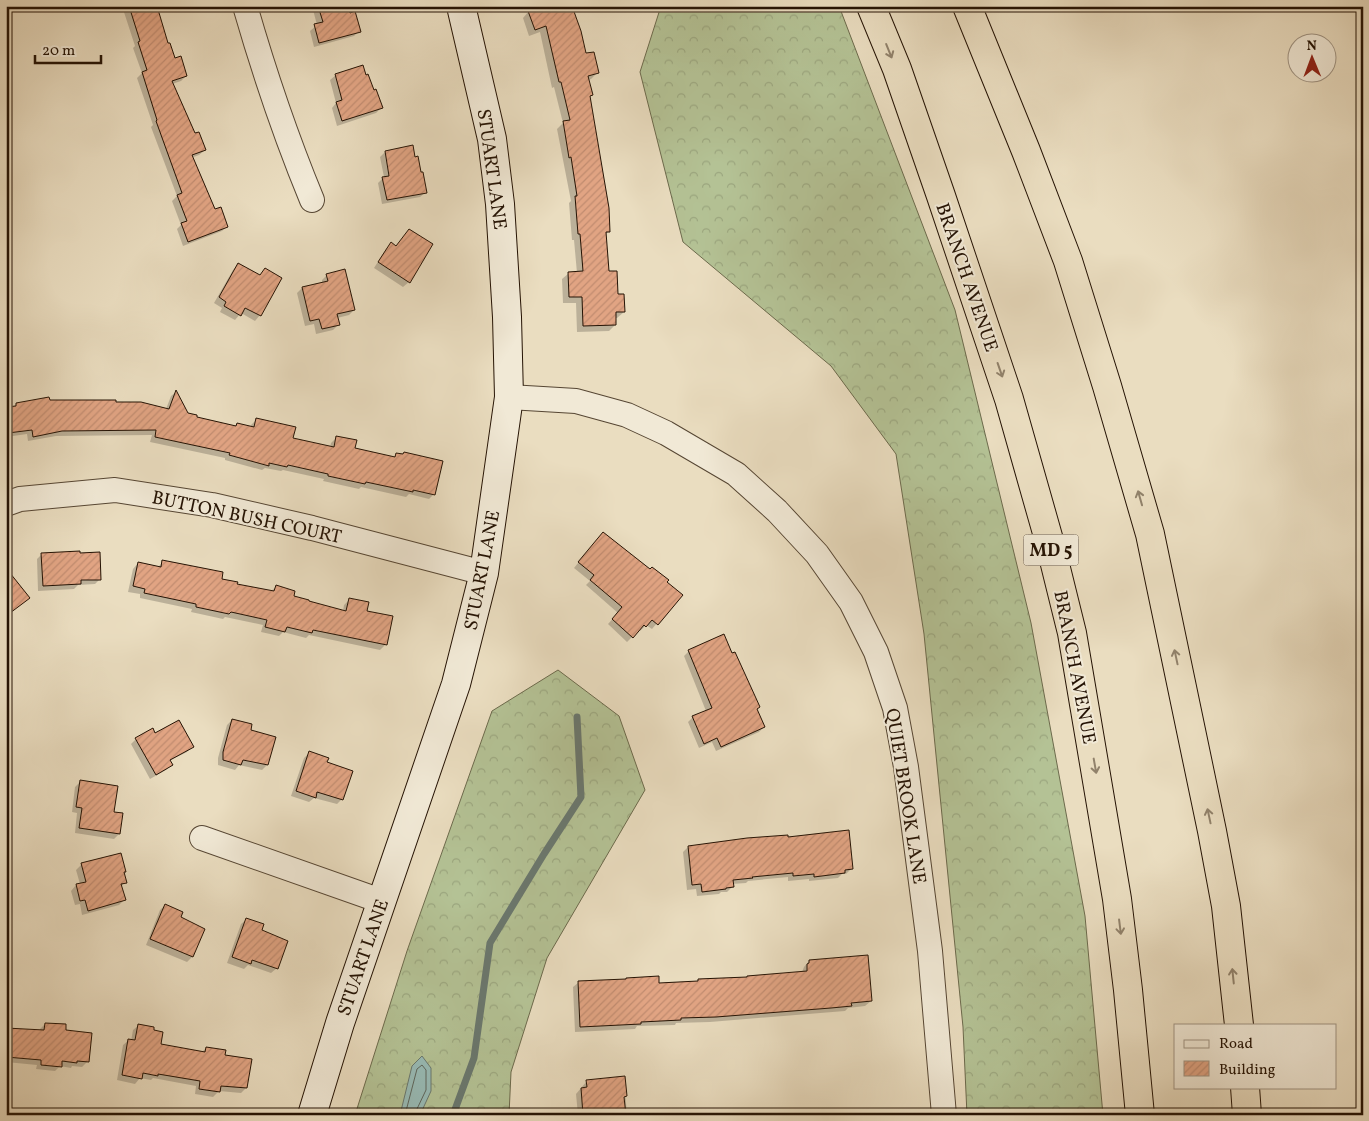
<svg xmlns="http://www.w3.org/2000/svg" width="1369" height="1121" font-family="Vollkorn,serif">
<defs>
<pattern id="forest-crowns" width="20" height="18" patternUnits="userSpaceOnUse" patternTransform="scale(1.25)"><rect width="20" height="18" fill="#b4c295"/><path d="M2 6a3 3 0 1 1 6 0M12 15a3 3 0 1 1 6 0" fill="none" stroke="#9ba67f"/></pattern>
<pattern id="building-hatch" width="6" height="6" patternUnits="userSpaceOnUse" patternTransform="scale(1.25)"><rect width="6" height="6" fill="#e1a483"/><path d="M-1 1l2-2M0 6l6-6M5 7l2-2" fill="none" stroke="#c18c70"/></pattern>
</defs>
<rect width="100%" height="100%" fill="#eaddc0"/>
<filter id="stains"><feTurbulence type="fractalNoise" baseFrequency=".004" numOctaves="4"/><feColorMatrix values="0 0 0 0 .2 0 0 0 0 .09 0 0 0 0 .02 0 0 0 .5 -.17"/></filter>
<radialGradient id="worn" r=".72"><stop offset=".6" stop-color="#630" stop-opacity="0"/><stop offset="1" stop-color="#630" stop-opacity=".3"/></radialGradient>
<path fill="url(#forest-crowns)" stroke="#6c6a4c" d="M661 6H839L955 310 1031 623 1085 916 1103 1115H967L963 1027 924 634 896 454 831 366 683 242 640 72Z
M558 670 619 716 645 790 547 958 511 1072 509 1115H355L407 951 492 711Z"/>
<path fill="#98bbb6" stroke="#6a786f" d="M422 1056 431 1068V1091L420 1115H400L412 1066Z"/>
<path fill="#0003" d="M122 6H156L168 45 175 59 186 76 181 81 172 84 194 135 205 150 199 155 191 158 214 211 227 226 222 231 183 246 177 229 181 225 172 201 177 196 151 127 153 125 137 78 142 73 133 48 135 46Z
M312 6H347L349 14 359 31 354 36 314 47 310 31 317 25Z
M528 6H571L585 55 598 72 591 79 588 80 591 95 589 98 609 231 605 235 608 272 624 312 617 318H615V325L609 331 577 332 576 303H563L562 279 569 273H577L574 240H572L569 203 571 201 557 129 563 123 554 87 552 88 540 32 529 36 523 18 529 11Z
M336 75 381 108 376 113 337 126 332 108 336 103 330 80Z
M385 152 414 158 426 192 420 197 382 204 378 183 384 177 380 157Z
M409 230V282L403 287 374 268 386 249 391 244 396 247Z
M238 264 259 276 265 269 281 278 260 315 255 321 241 313 235 320 220 312 222 308 214 303 233 270Z
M327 275 354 310 349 315 337 318 338 325 333 330 316 334 314 324 305 326 297 293 302 288 322 283V280Z
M176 392 187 414 195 418 234 427 237 424 250 427 251 425 256 420 292 439 330 448 331 443 337 437 354 449 393 458 397 454 434 494 429 499 409 494 406 497 361 487 359 489 323 481 324 479 283 470 281 471 265 468 262 470 225 460V458L150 442 152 435 56 436 28 441 27 434 6 437V408L13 407 16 404 49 402 115 404 166 409 171 396Z
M598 538 650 571 681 595 652 629 646 625 640 631 639 630 627 642 608 624 618 613 586 585 590 581 574 568Z
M42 554 100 579 95 584 78 585 74 589 38 591 37 559Z
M163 562 236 585 271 591 276 587 292 597 307 602 343 611 344 605 349 600 366 612 386 644 380 650 309 635 306 638 283 632 279 636 261 632 263 625 225 617 223 619 191 612 192 609 140 598V594L128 592 133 569 138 563 158 567Z
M689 651 756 709 764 727 759 732 716 751 712 742 699 748 688 722 693 717 706 711 684 656Z
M232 720 249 730 267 765 262 770 239 765 235 770 218 765V758L227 725Z
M155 734 192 746 187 752 169 761 171 765 166 770 150 779 131 744 136 739Z
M309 753 326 763 342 799 337 804 314 798 309 802 291 796 304 758Z
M80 782 113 813 119 834 114 839 75 833 77 813 72 812 75 787Z
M787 838 852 868 846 874H842L838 878 809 881V879L788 881V877L748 881 746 883 732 884 733 886 727 892H721L719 894 697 896 696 889 687 890 683 852 688 847Z
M82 864 125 872 123 873 125 882 121 887 124 900 119 905 82 915 80 904 75 905 71 891 76 885 80 884 76 870Z
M165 905 179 917 192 957 187 962 146 945 160 910Z
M247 919 260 931 277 968 271 973 248 965 244 969 227 963 241 924Z
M809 961 871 1001 865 1006 848 1008 845 1011 710 1022 676 1023 675 1025 637 1026 635 1029 575 1032 573 987 579 982 658 984 697 982 698 980 746 978 802 972 804 967Z
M45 1024 88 1061 82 1067 72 1066 71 1068 60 1066 55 1071 36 1069 37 1065 6 1062V1029L40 1031V1029Z
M139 1025 159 1045 201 1053 206 1048 246 1088 241 1093 219 1091 213 1097 195 1094 196 1086 153 1078 151 1080 140 1078 135 1084 117 1080 123 1045 129 1040 131 1041 133 1030Z
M624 1078 627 1115H578L576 1094 587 1081Z"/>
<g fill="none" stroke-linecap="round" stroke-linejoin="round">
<path stroke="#5e675d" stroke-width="1" d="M405 1115 417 1069 422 1065 426 1070V1090L416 1111V1115"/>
<path stroke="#6a786f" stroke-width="7" d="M453 1115 474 1058 490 943 544 854 581 797 577 717"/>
</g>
<path fill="url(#building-hatch)" stroke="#251304" d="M129 6H157L168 43H170L175 58 181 56 187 76 172 81 195 133 199 132 206 150 192 155 215 209 221 207 228 227 188 242 181 223 187 221 177 195 182 193 156 121 157 120 142 72 147 70 138 42 140 41Z
M318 6H348L350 13 355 11 361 32 319 43 314 24 323 22Z
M542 6H572L581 31 586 53 594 52 599 73 588 76 593 95 590 96 609 208 610 232H606L609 271H617L618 294H624L625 312H616V325L583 326 582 297H569L568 272 583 271 580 234H578L575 196H577L571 157 569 158 563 121 570 120 561 82H559L546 26 535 30 528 11Z
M363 65 366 75 368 74 374 90 376 89 383 108 342 121 336 102 342 100 335 74Z
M413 145 415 157 418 156 421 172H423L427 193 387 200 382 177 389 176 385 151Z
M409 229 433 244 410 283 378 262 391 242 396 246Z
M238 263 260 275 265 268 282 278 261 316 245 308 241 316 224 306 226 302 219 297Z
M345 269 355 310 337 314 340 325 322 329 319 319 310 321 302 287 328 281 326 274Z
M176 390 188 413 197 415V417L236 426 237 423 254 427 256 418 296 427 293 438 334 447 336 436 357 440 355 448 395 457 396 453 403 454 404 452 443 461 435 495 413 490V492L366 482 365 484 328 476V474L288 465 287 467 269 463V466L229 455 230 453 155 437 156 430 62 431 33 437 32 430 8 433 6 407 16 406V403L49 397 50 400H116V402H141L169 409Z
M603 532 650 569 652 567 669 580 667 582 683 595 658 625 652 620 646 627 644 625 633 638 612 619 622 607 590 580 594 575 578 562Z
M80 551V553L100 552 101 580H81V584L43 586 41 553Z
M162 560 223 572 222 579 238 582 237 584 274 591 276 585 295 591 294 596 309 600V601L346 611 349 598 369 602 367 611 393 616 387 645 313 630 312 633 287 627 285 632 265 627 267 620 231 612 229 614 196 607V604L144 593 145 589 133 586 138 562 161 567Z
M6 568 30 598 6 616Z
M724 634 732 653 735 652 760 707 757 709 765 727 721 747 717 738 704 744 692 716 712 708 688 650Z
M232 719 252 724 251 730 276 737 268 765 243 760 241 765 223 760V752Z
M179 720 194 747 170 760 173 765 156 775 135 738 153 728 155 733Z
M309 751 329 758 327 762 353 771 343 800 317 792 316 798 296 791Z
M80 780 118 786 114 812 123 813 120 834 79 828 82 808 76 807Z
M849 830 853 869 845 870V873L814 877V874L793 876V873L752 877 753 878 733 880 734 887 726 888V889L702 892 701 884 692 885 688 846 747 838 788 835V837Z
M121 853 126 872H124L127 883 121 884 126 900 88 911 85 900 80 901 76 884 86 882 81 863Z
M165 904 183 912 181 917 205 929 193 957 150 939Z
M246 918 264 924 262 930 288 941 278 969 252 960 251 964 232 957Z
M868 955 872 1001 851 1003 852 1006 831 1008 716 1017 681 1018V1020L641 1022V1024L580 1027 578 981 626 979V978L659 976V983L698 981V979L747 977V976L807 971V964L809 963V960Z
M45 1023 66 1024V1030L92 1033 89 1062 77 1061V1063L62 1061V1067L41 1065V1060L6 1057V1028L44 1030Z
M138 1024 154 1027V1030L163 1032 161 1044 205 1052 206 1047 226 1050 225 1055 252 1059 247 1088 221 1086 220 1092 199 1089 200 1081 158 1074V1076L143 1073 142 1079 122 1075 128 1039 135 1040Z
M625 1076 627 1096 624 1097 626 1115H583L581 1088 587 1087 586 1080Z"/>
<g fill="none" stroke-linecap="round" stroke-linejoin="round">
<defs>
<path id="street" d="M245 6C264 72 286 137 312 200
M509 397 576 401 627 415 666 433 736 474 777 511 817 554 851 602 876 652 895 708 906 767 930 951 944 1115
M6 504 20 499 115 490 212 505 312 528 484 573
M202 838 381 901"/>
<path id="secondary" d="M312 1115 340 1023 456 684 484 573 509 397 507 317 500 204 492 139 461 6"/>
<path id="highway" d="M871 6 897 69 941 196 1009 399 1049 540 1072 633 1117 899 1128 990 1140 1115
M967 6 1026 151 1068 261 1107 386 1150 534 1212 831 1226 906 1239 1025
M1245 1087 1247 1115"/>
</defs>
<use href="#street" stroke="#564633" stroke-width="26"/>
<use href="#secondary" stroke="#251304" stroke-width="30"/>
<use href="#highway" stroke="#251304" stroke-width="30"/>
<use href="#street" stroke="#f1e9d6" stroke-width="24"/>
<use href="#secondary" stroke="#f1e9d6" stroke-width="28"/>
<use href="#highway" stroke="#eaddc0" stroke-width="28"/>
</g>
<defs><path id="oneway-shaft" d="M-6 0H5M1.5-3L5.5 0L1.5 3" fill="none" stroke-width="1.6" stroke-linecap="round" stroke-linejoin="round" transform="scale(1.25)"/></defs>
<g stroke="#91826b">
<use href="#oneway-shaft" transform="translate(889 51) rotate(68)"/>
<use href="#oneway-shaft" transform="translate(1000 370) rotate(71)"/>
<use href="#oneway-shaft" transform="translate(1140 498) rotate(-106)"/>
<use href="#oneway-shaft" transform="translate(1176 657) rotate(-102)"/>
<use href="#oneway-shaft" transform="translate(1095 766) rotate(80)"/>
<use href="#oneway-shaft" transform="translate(1209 816) rotate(-102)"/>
<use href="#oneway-shaft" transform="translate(1120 927) rotate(83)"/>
<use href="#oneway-shaft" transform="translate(1233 976) rotate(-96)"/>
</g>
<g text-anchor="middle" stroke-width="4" stroke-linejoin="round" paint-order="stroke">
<rect fill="#f1e9d6" stroke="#625343" stroke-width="1" x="1023.5" y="534.5" width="55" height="31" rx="4"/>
<g font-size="18" font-weight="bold" fill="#251304">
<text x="1051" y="556">MD 5</text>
</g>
<g font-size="19" fill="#251304" stroke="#f1e9d6">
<text transform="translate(493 169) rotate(82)" y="7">STUART LANE</text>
<text transform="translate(968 277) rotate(71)" y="7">BRANCH AVENUE</text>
<text transform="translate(247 516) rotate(12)" y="7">BUTTON BUSH COURT</text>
<text transform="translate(481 570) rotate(-79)" y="7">STUART LANE</text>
<text transform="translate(1076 667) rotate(79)" y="7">BRANCH AVENUE</text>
<text transform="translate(907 796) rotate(81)" y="7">QUIET BROOK LANE</text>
<text transform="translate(362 957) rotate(-71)" y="7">STUART LANE</text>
</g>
</g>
<rect width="1369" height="1121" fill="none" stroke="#eaddc0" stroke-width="25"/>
<rect x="8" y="8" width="1354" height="1106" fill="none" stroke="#251304" stroke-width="2.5"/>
<rect x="12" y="12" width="1344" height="1096" fill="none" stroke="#251304"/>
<rect x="1174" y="1024" width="162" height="65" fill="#f1e9d6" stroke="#9f9382"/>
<rect x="1184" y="1040" width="25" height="8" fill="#f1e9d6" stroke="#9f9382"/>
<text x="1219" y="1048" font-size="15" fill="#251304">Road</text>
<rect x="1184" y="1061" width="25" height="15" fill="url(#building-hatch)" stroke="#9f9382"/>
<text x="1219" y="1074" font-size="15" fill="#251304">Building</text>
<g transform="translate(1312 58) rotate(359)"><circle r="24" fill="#f1e9d6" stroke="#9f9382"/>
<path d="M0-4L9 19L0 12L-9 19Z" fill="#8f2418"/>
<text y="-8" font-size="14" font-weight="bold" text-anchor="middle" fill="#251304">N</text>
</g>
<path d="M35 55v8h66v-8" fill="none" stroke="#251304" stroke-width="2.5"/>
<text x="42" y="55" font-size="15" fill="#251304" stroke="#f1e9d6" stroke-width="4" paint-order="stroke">20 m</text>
<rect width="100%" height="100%" filter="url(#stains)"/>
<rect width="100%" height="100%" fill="url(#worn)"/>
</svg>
